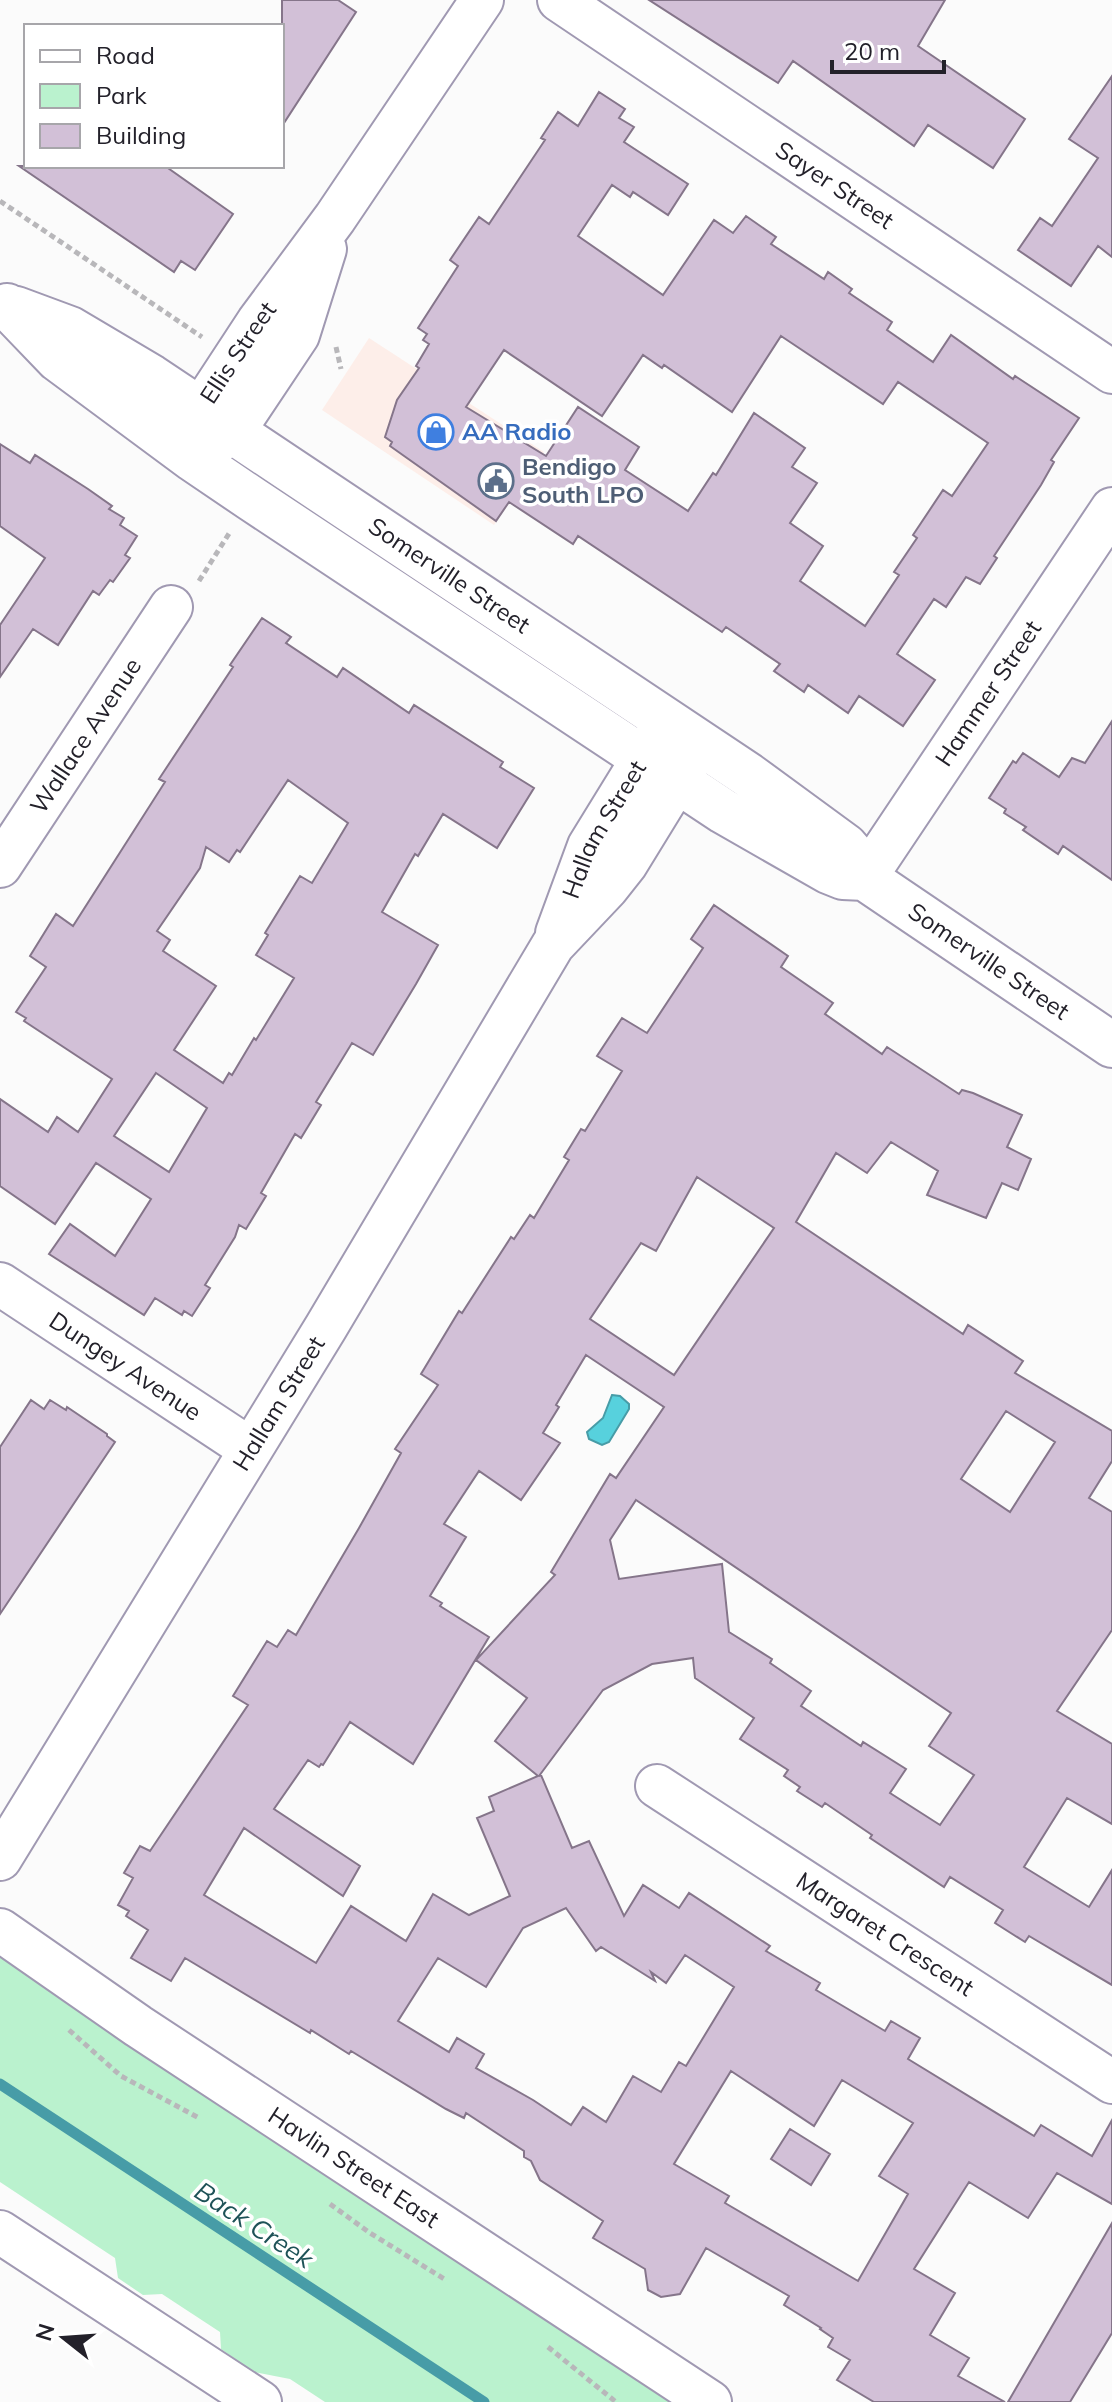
<svg xmlns="http://www.w3.org/2000/svg" width="1112" height="2402" font-family="Mulish,sans-serif">
<rect width="100%" height="100%" fill="#fbfbfb"/>
<path fill="#fdeee9" d="M369 338 544 452 494 525 322 410Z"/>
<path fill="#baf2ce" d="M0 1949 679 2402H325L290 2379 254 2372 221 2349 220 2332 162 2294 143 2295 118 2278 115 2258 0 2182Z"/>
<path fill="#57d1dd" stroke="#479ca7" stroke-width="2" d="M612 1395 620 1396 629 1404V1409L609 1442 602 1445 589 1439 587 1432 603 1418Z"/>
<g fill="none" stroke-linecap="round" stroke-linejoin="round">
<path stroke="#479ca7" stroke-width="11" d="M0 2084 484 2402"/>
</g>
<path fill="#d2c0d7" stroke="#85758a" stroke-width="2" fill-rule="evenodd" d="M282 0H338L356 12 282 126Z
M649 0H945L918 46 1025 119 993 168 928 125 914 146 793 61 778 83Z
M1112 76V257L1098 246 1071 286 1018 250 1040 218 1052 226 1098 158 1069 139Z
M599 92 625 109 619 118 634 127 624 142 688 184 668 215 633 192 630 197 612 185 578 236 663 295 714 220 733 233 746 216 776 237 771 244 824 279 828 272 852 289 849 293 892 322 887 330 933 362 951 335 1013 379 1015 376 1079 418 1051 460 1054 462 1041 485 994 556 997 558 980 584 966 577 946 607 934 599 897 654 935 680 903 726 859 696 848 713 808 685 804 692 774 671 780 664 726 627 722 632 578 536 573 544 509 502 496 521 390 446 392 442 385 437 397 400 419 368 416 366 429 344 423 340 427 334 418 328 458 266 450 260 479 217 489 224 545 140 541 138 558 112 578 126ZM781 336 883 404 898 382 988 443 952 496 943 490 913 535 917 538 894 572 899 575 865 626 800 581 823 546 790 523 817 483 792 467 805 448 754 413 716 475 713 473 688 511 625 470 639 447 578 407 546 456 466 407 504 350 602 416 643 355 662 368 664 365 732 412Z
M19 166H165L233 214 195 270 181 261 174 272Z
M0 444 30 463 35 455 88 489 112 506 109 509 124 518 120 525 137 536 125 555 130 558 113 582 110 580 99 595 93 591 58 645 33 629 0 677V625L45 558 0 526Z
M262 618 291 637 286 643 337 677 343 668 409 713 414 705 503 762 500 767 534 788 497 848 443 814 418 856 415 854 382 912 438 945 416 984 373 1055 352 1043 316 1102 321 1105 301 1138 295 1134 261 1193 266 1196 246 1229 239 1225 235 1237 205 1285 210 1288 192 1316 184 1311 182 1315 155 1298 144 1315 49 1254 70 1224 115 1256 151 1199 96 1163 55 1224 0 1186V1099L48 1132 57 1117 78 1132 112 1079 24 1021 26 1018 16 1012 46 967 30 956 56 914 73 926 165 782 159 779 233 667 230 665ZM288 780 348 823 312 883 300 876 265 933 268 935 256 955 294 978 256 1040 254 1038 232 1075 229 1073 223 1083 174 1050 216 986 163 951 170 940 157 931 200 868 206 847 229 862 237 850 240 852ZM156 1073 207 1108 169 1172 114 1136Z
M1112 721V880L1063 846 1058 854 1023 830 1026 827 1004 813 1006 809 989 798 1013 761 1016 763 1023 753 1059 777 1072 758 1085 763Z
M714 905 788 956 781 967 833 1003 825 1014 882 1054 887 1047 959 1094 962 1090 973 1093 1022 1115 1007 1147 1031 1159 1018 1190 1002 1183 986 1218 927 1195 938 1171 891 1142 867 1173 836 1153 796 1222 963 1334 968 1325 1023 1361 1015 1373 1112 1431V1461L1089 1498 1112 1512V1630L1057 1711 1112 1744V1824L1067 1798 1024 1867 1089 1907 1112 1870V1985L1029 1936 1025 1942 995 1923 1003 1910 950 1877 944 1887 870 1838 872 1835 825 1803 822 1807 797 1791 800 1787 784 1776 788 1770 740 1739 754 1718 695 1678 693 1658 652 1664 603 1690 539 1776 541 1775 572 1848 589 1841 624 1916 643 1885 679 1908 689 1893 770 1946 766 1951 820 1983 816 1990 885 2031 891 2021 920 2038 908 2059 1034 2136 1041 2125 1092 2156 1112 2120V2204L1057 2173 1028 2218 969 2182 914 2269 955 2293 930 2335 969 2358 958 2376 1005 2402H874L837 2380 850 2360 828 2347 833 2338 820 2329 821 2328 784 2305 789 2296 706 2248 680 2294 661 2297 648 2290 645 2269 593 2238 603 2221 540 2180 531 2161 524 2157V2151L466 2113 464 2118 446 2109 351 2051 349 2054 311 2030 310 2033 185 1958 171 1981 131 1958 148 1930 126 1916 129 1911 118 1905 133 1878 124 1873 140 1846 150 1851 248 1705 233 1696 267 1641 277 1647 288 1630 296 1635 359 1528 401 1453 395 1449 438 1385 421 1374 459 1311 462 1313 511 1237 514 1239 530 1215 534 1218 569 1160 564 1157 581 1129 585 1131 622 1071 597 1056 622 1018 647 1033 703 948 691 939ZM697 1177 774 1228 674 1375 590 1319 641 1243 656 1251ZM586 1355 664 1407 616 1478 610 1474 551 1572 555 1575 476 1660 527 1698 495 1741 538 1776 489 1797 494 1811 477 1818 510 1896 469 1915 433 1894 406 1941 351 1906 316 1963 204 1895 244 1828 343 1896 360 1866 274 1809 308 1760 319 1767 321 1764 323 1765 350 1722 413 1764 489 1637 440 1606 442 1603 430 1596 466 1537 444 1524 479 1471 521 1500 560 1443 543 1433 559 1407 556 1405ZM1006 1411 1055 1442 1010 1512 961 1479ZM636 1500 951 1713 929 1746 974 1775 940 1825 890 1793 906 1769 863 1742 861 1746 801 1706 811 1691 770 1663 772 1659 729 1632 722 1564 619 1579 610 1540ZM566 1908 596 1951 601 1947 655 1981 651 1972 666 1983 685 1955 734 1987 686 2066 679 2062 661 2092 633 2076 606 2122 583 2107 571 2125 533 2100 476 2068 484 2054 457 2038 449 2052 398 2021 438 1958 486 1987 523 1928ZM731 2071 814 2126 842 2080 913 2123 879 2176 908 2194 858 2281 725 2203 729 2196 674 2164Z
M31 1400 44 1409 50 1400 66 1410 67 1407 107 1434V1436L115 1442 0 1614V1447Z
M790 2129 830 2154 811 2185 771 2159Z
M1112 2223V2333L1070 2402H1008Z"/>
<g fill="none" stroke-linecap="round" stroke-linejoin="round">
<defs>
<g id="minor">
<path id="s1" d="M559 0 1112 372"/>
<path id="s2" d="M195 443 201 409 258 322 335 218 482 0"/>
<path d="M204 451 234 431 298 335 325 249"/>
<path id="s3" d="M0 866 171 607"/>
<path id="s4" d="M865 878 1112 509"/>
<path id="s5" d="M557 933 589 846 661 729"/>
<path id="s6" d="M0 1284 250 1449"/>
<path id="s7" d="M657 1786 1112 2082"/>
<path id="s8" d="M0 1859 326 1327 553 945 607 888 626 864 696 750"/>
<path id="s9" d="M0 1930 138 2026 710 2402"/>
<path d="M0 2232 260 2402"/>
</g>
<g id="tertiary">
<path id="s10" d="M7 306 58 359 193 459 252 499 723 811 828 871 843 877 865 878 1112 1045"/>
<path id="s11" d="M16 309 70 329 151 377 748 775 845 846 858 861 865 878"/>
</g>
</defs>
<use href="#minor" stroke="#a099b2" stroke-width="46"/>
<use href="#tertiary" stroke="#a099b2" stroke-width="48"/>
<path stroke="#b8b7ba" stroke-width="5" stroke-dasharray="6 4" stroke-linecap="butt" d="M0 201 202 337
M336 347 341 369
M199 581 230 532
M69 2030 121 2076 199 2118
M330 2204 370 2233 446 2280
M548 2347 616 2402"/>
<use href="#minor" stroke="#fff" stroke-width="42"/>
<use href="#tertiary" stroke="#fff" stroke-width="44"/>
</g>
<defs>
<symbol id="shop-ring" viewBox="-11 -11 22 22"><circle r="9.5" fill="#fff" stroke="#3f7fe0" stroke-width="1.5"/><path d="M-5-2.5h2.3a2.7 3.5 0 0 1 5.4 0H5L5.5 6h-11ZM-1.5-2.5h3a1.5 2.3 0 0 0-3 0Z" fill="#3f7fe0"/></symbol>
<symbol id="civic-ring" viewBox="-11 -11 22 22"><circle r="9.5" fill="#fff" stroke="#5c6f8a" stroke-width="1.5"/><path d="M-.6-6.5H3V-4.5H.6V-3L4-1V1h2V6H-6V1h2V-1L-.6-3ZM-1.2 2.5V6h2.4V2.5Z" fill="#5c6f8a"/></symbol>
</defs>
<g fill-rule="evenodd">
<use href="#shop-ring" x="416" y="412" width="40" height="40"/>
<use href="#civic-ring" x="476" y="461" width="40" height="40"/>
</g>
<g text-anchor="middle" stroke-width="7" stroke-linejoin="round" paint-order="stroke">
<g font-size="24" fill="#23212a" stroke="#fff">
<text dy="8" stroke="none"><textPath href="#s1" startOffset="332">Sayer Street</textPath></text>
<text dy="8" stroke="none"><textPath href="#s2" startOffset="102">Ellis Street</textPath></text>
<text dy="8" stroke="none"><textPath href="#s11" startOffset="510">Somerville Street</textPath></text>
<text dy="8" stroke="none"><textPath href="#s4" startOffset="222">Hammer Street</textPath></text>
<text dy="8" stroke="none"><textPath href="#s3" startOffset="156">Wallace Avenue</textPath></text>
<text dy="8" stroke="none"><textPath href="#s5" startOffset="114">Hallam Street</textPath></text>
<text dy="8" stroke="none"><textPath href="#s10" startOffset="1186">Somerville Street</textPath></text>
<text dy="8" stroke="none"><textPath href="#s6" startOffset="150">Dungey Avenue</textPath></text>
<text dy="8" stroke="none"><textPath href="#s8" startOffset="534">Hallam Street</textPath></text>
<text dy="8" stroke="none"><textPath href="#s7" startOffset="272">Margaret Crescent</textPath></text>
<text dy="8" stroke="none"><textPath href="#s9" startOffset="426">Havlin Street East</textPath></text>
</g>
<g font-size="24" font-weight="bold" fill="#366cbe" stroke="#fff" text-anchor="start">
<text x="462" y="440">AA Radio</text>
</g>
<g font-size="24" font-weight="bold" fill="#4e5e75" stroke="#fff" text-anchor="start">
<text x="522" y="475">Bendigo<tspan x="522" dy="28">South LPO</tspan></text>
</g>
<g font-size="26" font-style="italic" fill="#1e5257" stroke="#fff">
<text transform="translate(254 2225) rotate(33)" y="9">Back Creek</text>
</g>
</g>
<rect x="24" y="24" width="260" height="144" fill="#ffffff" stroke="#a7a6aa" stroke-width="2"/>
<rect x="40" y="50" width="40" height="12" fill="#ffffff" stroke="#a7a6aa" stroke-width="2"/>
<text x="96" y="64" font-size="24" fill="#23212a">Road</text>
<rect x="40" y="84" width="40" height="24" fill="#baf2ce" stroke="#a7a6aa" stroke-width="2"/>
<text x="96" y="104" font-size="24" fill="#23212a">Park</text>
<rect x="40" y="124" width="40" height="24" fill="#d2c0d7" stroke="#a7a6aa" stroke-width="2"/>
<text x="96" y="144" font-size="24" fill="#23212a">Building</text>
<g transform="translate(64 2338) rotate(287)" stroke="#ffffff" stroke-width="6" paint-order="stroke">
<path d="M0-6L14 30L0 20L-14 30Z" fill="#23212a"/>
<text y="-12" font-size="22" font-weight="bold" text-anchor="middle" fill="#23212a">N</text>
</g>
<path d="M832 60v12h112v-12" fill="none" stroke="#23212a" stroke-width="4"/>
<text x="844" y="60" font-size="24" fill="#23212a" stroke="#ffffff" stroke-width="6" paint-order="stroke">20 m</text>
</svg>
